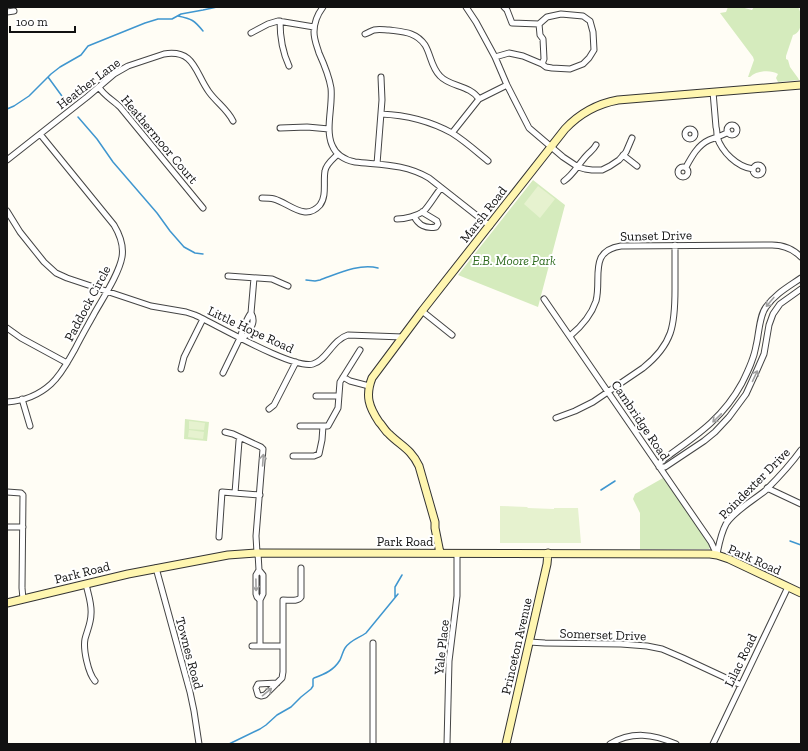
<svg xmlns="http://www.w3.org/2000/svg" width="808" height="751" font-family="'Zilla Slab',serif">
<rect width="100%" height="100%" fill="#fffdf5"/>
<path fill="#d5ebbd" d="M728 7H741L752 10 754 7H798C803 14 803 33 793 35L786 56V59L788 60 790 67 798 78 799 80 778 82 776 78 778 74C770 69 756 71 750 77H748L754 60 753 57 720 13 726 12Z
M533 180 565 205 538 307 458 275Z
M185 419 209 422 207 441 184 439Z
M663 478 709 543 710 547 709 549H640V513L633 499 635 494Z"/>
<path fill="#e6f2cf" d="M538 186 555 199 540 218 524 204Z
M189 421 205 423 204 430 189 429Z
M189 430 204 432 203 439 188 437Z
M500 506 527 507 528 508 554 509V508H578L581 543H500Z"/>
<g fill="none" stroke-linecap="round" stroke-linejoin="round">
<path stroke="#3f96cf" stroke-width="1.5" d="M178 16C192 19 194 20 203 31
M48 77 67 103
M7 109 14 106 29 96 51 74 60 67 81 55 88 46 145 23 158 19H172L181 14 203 10 217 7
M78 117 97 139 113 162 157 213 170 231 184 247 195 253 203 254
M306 280 315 281 320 280C337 274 359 263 378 268
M601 490 615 481
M790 541 801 545
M395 597V587L402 575
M229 744 260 729 266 725 277 715 291 707 301 697 311 689 313 686V679L314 678C325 674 334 670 340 660 342 656 343 651 345 648 350 640 359 638 366 633L398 594"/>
<defs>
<path id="street" d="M323 7C317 15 314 23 314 32 314 40 317 46 319 53 324 64 329 76 331 88 333 106 325 129 332 145 336 155 345 160 355 162 382 165 405 164 429 178L490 226
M466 7 476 22 495 57 507 85 529 128 563 157 578 167 585 169 592 170H602L610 166 619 160 626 152 632 138
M504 7 507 10 512 23 539 24
M7 12 14 11
M280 21C280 37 282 51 289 66
M251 33 268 24 278 21 314 27
M365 34C368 33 371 31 374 30 379 29 385 30 389 30 404 32 416 32 425 45 431 55 431 67 440 76 450 87 470 85 479 99
M495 57 509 53 523 56 542 64 544 59 543 39 540 35 539 24 547 17 561 14 583 16 590 21 593 32 594 50 589 58 583 64 570 69 552 68 546 67 542 64
M99 87C103 95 113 100 120 107L203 208
M713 92C714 104 715 116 716 127 717 130 717 134 717 137 722 152 737 167 753 169
M381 114C406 115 430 121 452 133 465 141 477 152 488 161
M727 130a5 5 0 1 1 10 0a5 5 0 1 1-10 0Z
M280 128 307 127 329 129
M685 134a5 5 0 1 1 10 0a5 5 0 1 1-10 0Z
M452 133 479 99 507 85
M623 155 637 166
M7 160 87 97 114 74 128 66 164 54C195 49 195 73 209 92 217 103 227 109 233 121
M377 164 382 100 381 77
M753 170a5 5 0 1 1 10 0a5 5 0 1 1-10 0Z
M678 172a5 5 0 1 1 10 0a5 5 0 1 1-10 0Z
M686 167C692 156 698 145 709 140 716 137 722 136 728 132
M564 181C574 174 579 163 588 154 591 151 594 149 596 145
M262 198C266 198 270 198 274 199 289 203 305 222 320 205 327 196 323 182 325 171 326 164 333 159 338 154
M7 211 20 232 44 262 56 273 67 278 151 306 186 312 195 315C217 325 294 370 313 364 327 360 332 340 348 335L403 337
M414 216C418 225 426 229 436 227L438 224 437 221 422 212
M397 219C405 219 417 216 424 211 429 206 436 194 441 188
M228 276 272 279 281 283 288 286
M801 278C788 287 775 294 766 307 759 316 759 335 756 346 754 359 748 371 742 383 722 420 694 437 661 461L659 467H665L704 441 715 432 729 417 746 394 757 370 764 354 769 325 773 314 780 304 801 289
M544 299 711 542 717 555
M422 311 452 335
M251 313 254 278
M7 328 21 338 67 363
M570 336C582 326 591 316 596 301 602 278 588 251 621 246L772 245C784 245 793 249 801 257
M181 369 184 357 203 319
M223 373 240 338C242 331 247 318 251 313 256 322 251 327 247 335L240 338
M343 377 350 381 369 386
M316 396H339
M22 399 30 426
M7 402C23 401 39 395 51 384 62 374 68 361 75 349 81 337 88 325 94 314 103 298 119 274 122 257 124 245 120 235 114 225L40 134
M269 409 274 405 296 362
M556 418 575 411 593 402 643 368C673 344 675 325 675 289 675 274 675 260 675 245
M300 426H328L338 408 340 382 360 350
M225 432 233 434 261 447 263 449 256 536 257 553
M293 456H314L319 454 322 440 323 426
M767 488 801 504
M7 492 21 493 23 495 22 588 23 599
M235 493 239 441 241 438
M7 527H23
M219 537 222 492 260 495
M258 553 259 570 256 575V594L257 597 260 600V646
M717 554C719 544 721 533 726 524 734 511 754 500 766 490 779 477 791 464 801 450
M156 568 190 692 194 711 199 744
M259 570 263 575V594L260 600
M86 584C88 594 92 604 91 614 91 623 87 631 85 639 83 649 88 673 95 681
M529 642 545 643 621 644 647 646 662 649 683 658 741 685
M252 646H283
M277 683 258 684 256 688 258 695 261 696 265 695 282 678 283 672V600C289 600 298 602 301 597V568
M373 744V643
M447 744 449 661 457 596V553
M610 744C632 731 653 734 676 744
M713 744 788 587"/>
<path id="secondary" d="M440 553 435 528V522L419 466C411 449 401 446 389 434 385 431 383 426 379 422 369 407 365 396 372 378L422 311 565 129C580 113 596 104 618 100L801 85
M7 603 128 574 228 555 257 553 710 554 717 555 729 559 801 593
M506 744 547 564 548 553"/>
</defs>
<use href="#street" stroke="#444" stroke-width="7"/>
<use href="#secondary" stroke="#333" stroke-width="9"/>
<use href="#street" stroke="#fff" stroke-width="5"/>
<use href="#secondary" stroke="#fff6b0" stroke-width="7"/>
</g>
<defs><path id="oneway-shaft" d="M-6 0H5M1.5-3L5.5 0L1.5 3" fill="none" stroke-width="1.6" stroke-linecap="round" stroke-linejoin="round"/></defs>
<g stroke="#a0a0a0">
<use href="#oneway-shaft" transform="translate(770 302) rotate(130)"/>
<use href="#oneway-shaft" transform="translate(755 376) rotate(-65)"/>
<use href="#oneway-shaft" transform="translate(717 418) rotate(136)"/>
<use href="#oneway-shaft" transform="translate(263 460) rotate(-86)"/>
<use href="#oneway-shaft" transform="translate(256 585) rotate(89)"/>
<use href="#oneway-shaft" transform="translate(267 692) rotate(-39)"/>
</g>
<g text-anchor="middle" stroke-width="4" stroke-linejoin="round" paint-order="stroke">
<g font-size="13" fill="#111" stroke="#fff">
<text transform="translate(88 83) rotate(-37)" y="5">Heather Lane</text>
<text transform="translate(160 139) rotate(50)" y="5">Heathermoor Court</text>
<text transform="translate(483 214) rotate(-52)" y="5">Marsh Road</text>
<text transform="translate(656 235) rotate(-1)" y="5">Sunset Drive</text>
<text transform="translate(87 303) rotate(-62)" y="5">Paddock Circle</text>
<text transform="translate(251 329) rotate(25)" y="5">Little Hope Road</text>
<text transform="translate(641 420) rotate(56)" y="5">Cambridge Road</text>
<text transform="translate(754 483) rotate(-45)" y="5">Poindexter Drive</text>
<text x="405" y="546">Park Road</text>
<text transform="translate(755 559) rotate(24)" y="5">Park Road</text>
<text transform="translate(82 572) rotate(-14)" y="5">Park Road</text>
<text transform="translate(603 634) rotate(2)" y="5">Somerset Drive</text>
<text transform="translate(516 646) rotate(-77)" y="5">Princeton Avenue</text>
<text transform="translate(441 647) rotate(-84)" y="5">Yale Place</text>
<text transform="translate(190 653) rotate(75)" y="5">Townes Road</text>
<text transform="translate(740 660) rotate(-64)" y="5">Lilac Road</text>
</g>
<g font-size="13" font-style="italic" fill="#2f6b1f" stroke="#fff">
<text x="514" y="265">E.B. Moore Park</text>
</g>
</g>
<rect width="808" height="751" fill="none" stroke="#111111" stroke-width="16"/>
<path d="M10 26v6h65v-6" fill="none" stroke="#111111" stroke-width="2"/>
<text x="16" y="26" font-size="12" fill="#111111" stroke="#ffffff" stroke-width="3" paint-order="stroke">100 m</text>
</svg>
